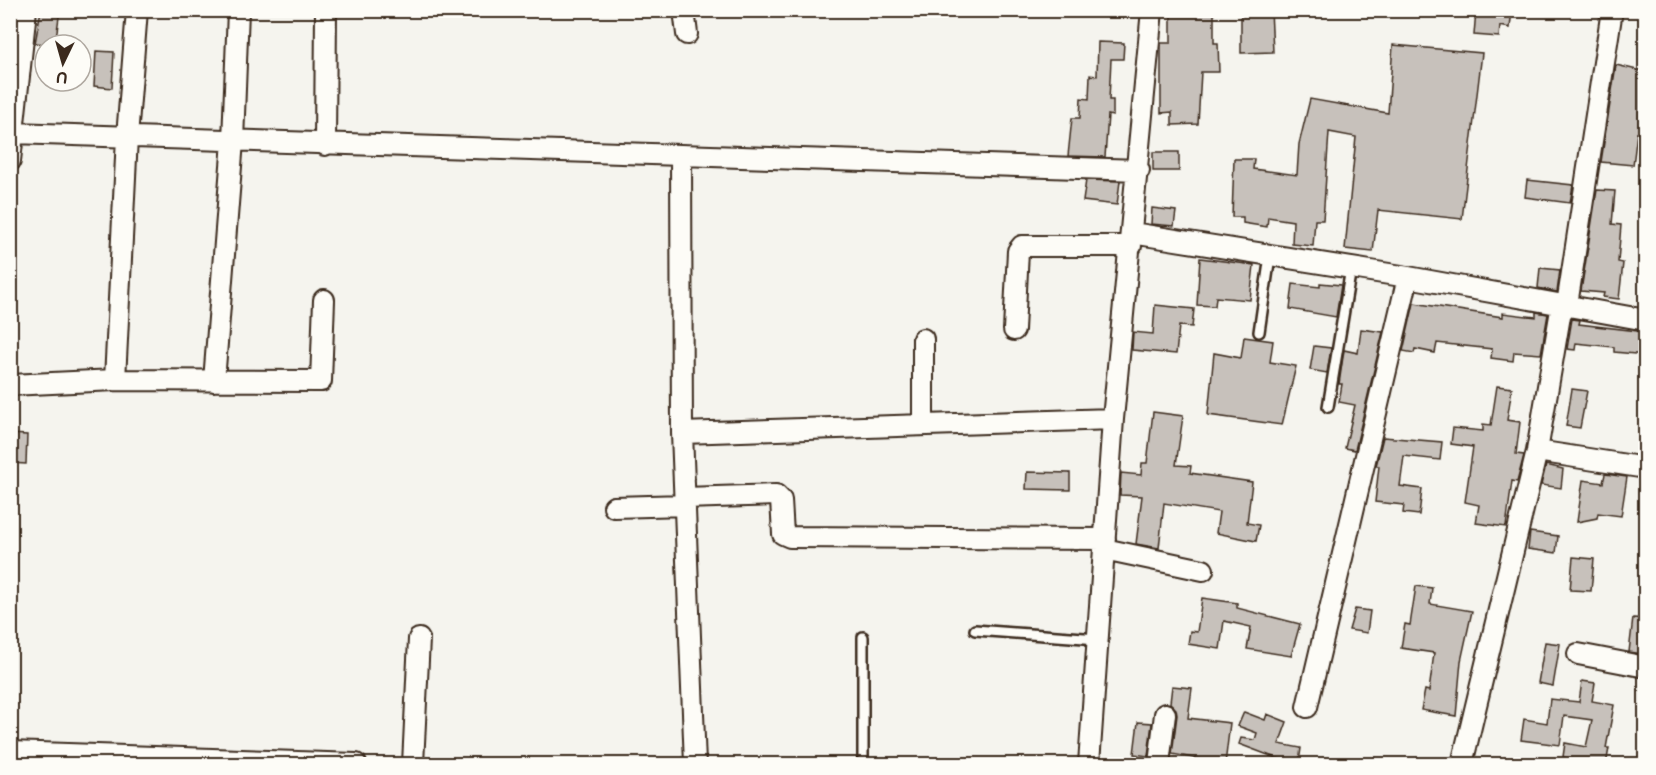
<svg xmlns="http://www.w3.org/2000/svg" width="1656" height="775" font-family="'Balsamiq Sans',sans-serif">
<rect width="100%" height="100%" fill="#f5f4ee"/>
<filter id="ink" filterUnits="userSpaceOnUse"><feTurbulence type="fractalNoise" baseFrequency=".0167" numOctaves="2"/><feDisplacementMap in="SourceGraphic" scale="12" xChannelSelector="R" yChannelSelector="G"/><feConvolveMatrix kernelMatrix="1 2 1 2 8 2 1 2 1" color-interpolation-filters="sRGB"/></filter>
<g filter="url(#ink)">
<path fill="#c7c1bb" stroke="#3b2a1e" stroke-width="1.5" d="M41 10H60L55 45 35 43Z
M1241 10H1271L1273 52 1241 53Z
M1476 10H1512L1510 28 1500 26 1499 37 1474 35Z
M1171 12H1214V43H1218L1219 72H1201L1198 124 1172 125V112L1161 113V43H1171Z
M1098 42 1124 43 1123 59H1111L1109 100H1113V116L1108 115 1105 157 1068 156 1072 118H1080L1081 98 1089 99 1090 75 1097 76Z
M1393 45 1482 53 1462 219 1378 210 1373 252 1345 249 1356 137 1329 132 1323 220H1315L1313 246 1292 244 1293 221 1268 217 1267 227 1243 223V217H1232L1234 159H1254L1253 169 1297 175 1299 144 1310 99 1388 113Z
M96 51 114 52 112 88 94 86Z
M1616 65 1646 72V110L1642 134 1637 133 1633 165 1601 162Z
M1153 152H1179V171H1153Z
M1086 180 1120 181 1117 205 1083 201Z
M1527 180 1573 185 1570 203 1525 197Z
M1597 190 1615 191 1612 224 1621 225 1618 262 1623 263 1619 299 1603 297 1604 293 1581 291Z
M1152 208 1176 211 1174 226 1151 224Z
M1200 258 1254 265 1250 300 1216 297 1215 306 1197 305Z
M1540 268 1560 270 1557 292 1538 288Z
M1320 283 1341 285 1336 317 1290 309 1293 284 1320 287Z
M1414 303 1503 317V313L1536 317V312L1548 314 1541 354 1514 352 1513 361 1491 358 1492 349 1437 343 1435 353 1415 349 1414 353 1403 351Z
M1155 305 1194 309 1192 327 1179 326 1176 354 1132 350 1133 332 1153 334Z
M1572 319 1580 320 1579 324 1646 332V355L1614 352V347L1576 343 1575 350 1567 349Z
M1361 329 1383 332 1355 450 1345 448 1355 405 1339 402 1342 384H1339L1344 350 1358 353Z
M1244 337 1273 341 1270 362 1296 366 1282 425 1208 415 1214 353 1241 358Z
M1314 346 1331 348 1327 373 1310 370Z
M1497 386 1512 388 1507 420 1520 422 1516 454 1524 455 1517 482 1512 481 1506 527 1476 523 1479 505 1465 502 1473 447 1451 444 1453 428 1483 431V424L1491 425Z
M1572 389 1587 391 1580 428 1566 426Z
M1153 412 1183 416 1176 465 1191 466 1190 473 1252 482 1247 523 1259 525 1256 541 1216 533 1219 512 1164 503 1159 548 1136 544 1142 496 1120 495 1121 473 1141 475 1142 463H1147Z
M10 434 27 435 26 464 10 463Z
M1383 437 1442 442 1440 460 1404 456 1400 486 1422 489 1419 515 1403 513 1404 505 1375 502 1379 466H1376Z
M1546 465 1563 469 1561 488 1541 485Z
M1027 472 1070 473V490L1026 489Z
M1605 474 1627 477 1621 516 1598 513 1597 518 1577 522 1583 480 1603 483Z
M1530 532 1558 536 1556 553 1528 549Z
M1573 557 1594 559 1591 591 1570 590Z
M1416 586 1432 588 1430 604 1472 611 1461 661 1456 716 1421 710 1425 690 1429 691 1434 653 1401 648 1405 624 1410 625Z
M1202 598 1237 603V608L1300 624 1291 656 1247 649 1251 627 1224 621 1220 649 1188 644 1190 631 1197 632Z
M1355 609 1370 611 1367 633 1349 630Z
M1633 618 1646 619 1644 654 1629 652Z
M1545 642 1560 644 1553 686 1538 683Z
M1582 681 1595 683 1592 701 1614 705 1606 748H1609L1606 765H1571L1572 759 1563 757 1565 743 1586 747 1592 720 1564 716 1560 745 1521 740 1524 719 1547 723 1550 699 1579 702Z
M1172 686 1192 688 1188 718 1230 723 1225 764 1172 754 1177 715 1176 709 1170 703Z
M1244 712 1265 720 1267 714 1287 722 1279 744 1301 748 1299 762 1276 758 1239 744 1241 738 1255 740 1257 733 1238 726Z
M1138 722 1152 723 1148 756 1134 754Z"/>
<g fill="none" stroke-linecap="round" stroke-linejoin="round">
<defs>
<path id="lane" d="M1259 332 1270 256
M1328 407 1351 268
M975 630 1098 639
M863 764V637"/>
<path id="street" d="M684 10 687 34
M13 133 1139 170
M325 145 326 10
M681 156 682 433 695 764
M10 161 26 10
M1132 233 1408 277 1646 320
M1567 305 1612 10
M1014 330 1018 251 1022 246H1131
M923 339V425
M115 380 127 137 137 10
M214 381 233 141 238 10
M10 385 115 380 321 381 324 300
M682 433 1113 419
M1537 451 1646 468
M684 498 776 495 781 500 783 534 790 537 1105 539
M614 507 684 505
M1104 549 1203 570
M1578 654 1646 667
M1307 707 1408 277
M10 752 356 764
M413 764 419 639
M1089 764 1113 419 1152 10
M1159 764 1165 714
M1462 764 1537 451 1562 304"/>
</defs>
<use href="#lane" stroke="#3b2a1e" stroke-width="14"/>
<use href="#street" stroke="#3b2a1e" stroke-width="24"/>
<use href="#lane" stroke="#fdfcf7" stroke-width="9"/>
<use href="#street" stroke="#fdfcf7" stroke-width="20"/>
</g>
</g>
<rect width="1656" height="775" fill="none" stroke="#fdfcf7" stroke-width="36"/>
<rect x="18" y="18" width="1620" height="739" fill="none" stroke="#3b2a1e" stroke-width="2" filter="url(#ink)"/>
<g transform="translate(63 63) rotate(185)"><circle r="28" fill="#fdfcf7" stroke="#afa8a0" stroke-width="1.5"/>
<path d="M0-4.5L10 22L0 15L-10 22Z" fill="#3b2a1e"/>
<text y="-9" font-size="16" font-weight="bold" text-anchor="middle" fill="#3b2a1e">U</text>
</g>
</svg>
